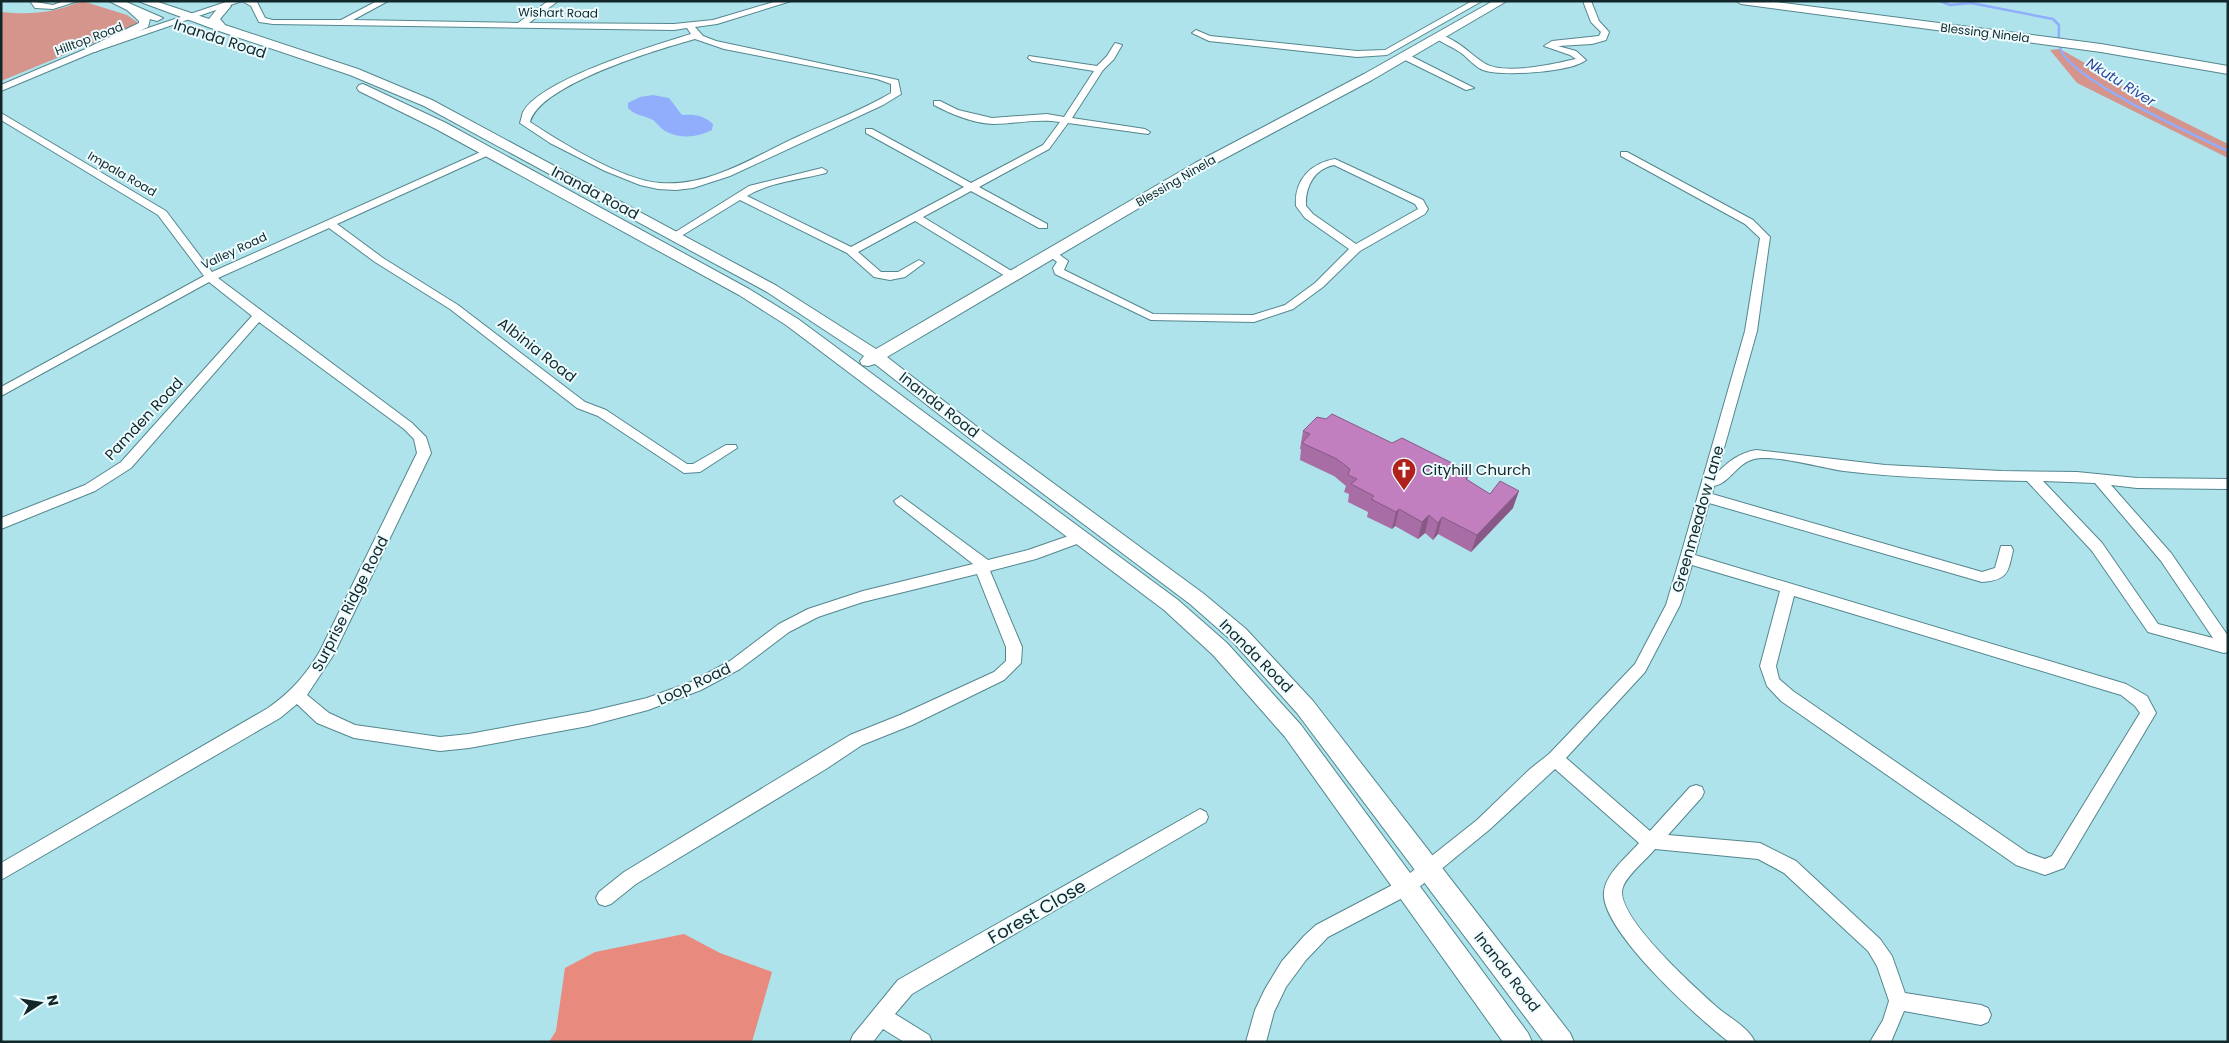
<svg xmlns="http://www.w3.org/2000/svg" width="2229" height="1043" font-family="Poppins,sans-serif">
<rect width="100%" height="100%" fill="#aee3eb"/>
<path fill="#d6958c" d="M82 1 127 15 137 22V25L1 81V12C33 15 52 13 82 1Z
M2060 49 2108 76 2144 102 2228 144V158L2077 83 2050 50Z"/>
<path fill="#e98a7e" d="M684 934 720 953 772 972 752 1042H549L556 1031 565 968 595 952Z"/>
<path fill="#91aefd" d="M653 95 669 98 682 115C695 114 703 115 713 124L712 130C697 138 680 139 665 131 660 128 657 123 653 120 644 115 635 116 628 108V103L640 97Z"/>
<g fill="none" stroke-linecap="round" stroke-linejoin="round">
<path stroke="#91aefd" stroke-width="2.5" d="M1940 1 1950 5 1971 3 2053 19 2059 25C2059 32 2058 41 2060 48 2069 79 2196 136 2228 151"/>
<defs>
<path id="street" d="M30 1 53 5 64 1H78L53 9 35 8Z
M229 1H242L94 52 1 91V85L88 48Z
M242 1 257 2 265 18 273 20H341L377 1H388L353 20 518 23 548 1H558L529 23 674 24 713 20 777 1H791L717 24 695 27 703 36 716 41 898 80 901 94 883 105 730 176 693 188 676 190 658 189 640 185 605 171 550 143 520 123C521 120 522 115 523 112 541 79 655 45 691 34L687 28 674 30 273 24 259 22 251 6ZM695 39 724 49 877 79 891 84V93C862 110 830 122 799 136 755 156 710 187 660 183 622 180 562 143 530 122 540 84 659 49 695 39Z
M1472 1H1482L1387 55 1357 57 1209 41 1192 33 1196 30 1210 36 1357 51 1385 50Z
M1583 1H1591L1599 21 1609 32 1606 40 1592 44 1558 46 1576 51 1586 60C1572 72 1501 77 1483 70 1473 66 1467 56 1458 51 1451 46 1441 43 1435 37L1439 34C1458 40 1469 53 1484 63 1503 75 1550 65 1571 60L1576 59 1570 55 1544 46 1552 41 1599 36 1601 32 1591 22Z
M1115 43 1122 45 1114 59 1103 70 1072 118 1145 129 1150 132 1148 134 1068 123 1049 149 979 187 1047 224V228H1039L971 191 923 217 1018 275V279H1010L915 221 858 252 881 272H898L919 260 924 263 905 277 890 280 874 277 847 253 740 200 678 238H670L669 236 749 186 822 168 827 171 826 173C799 180 770 182 747 196L851 247 964 187 866 133V129H872L971 183 1043 145 1060 122C1037 118 1016 124 993 124 973 123 951 114 934 105V101H940L958 110 992 118 1047 114 1064 117 1094 71 1032 61 1028 58 1029 56 1097 66 1107 56Z
M1401 54H1407L1474 88 1466 90 1401 58Z
M1 113 166 211 212 272 485 150H491V154L337 224 383 258 458 305 585 402 606 410 687 464H693L726 445H736L737 448 700 472 684 473 598 416 577 408 450 309 375 262 329 228 218 278 412 423 426 437 431 453 334 654 307 695 329 713 355 725 440 737 469 734 588 712 647 698 691 682 730 661 779 624 808 609 863 591 973 564 896 504 894 501 901 496 988 560 1028 550 1080 532 1087 537 1085 541 1036 559 990 571 1022 647 1021 663 1004 680 912 725 862 745 826 769 636 884 611 904 605 906 599 904 596 898 599 892 624 872 850 735 900 715 994 672 1006 661V647L977 574 863 602 818 617 789 632 740 669 701 690 648 710 588 726 469 748 440 751 354 738 317 723 297 704 280 718 1 880V863L268 708C291 692 306 675 320 651L417 453 414 439 404 429 259 322 131 468 95 491 1 529V518L85 485 121 462 252 316 209 282 1 396V387L204 276 158 215 1 120Z
M1621 152H1627L1753 220 1770 237 1757 331 1717 473C1729 461 1739 453 1756 450L1885 465 2001 471 2077 472 2137 478 2228 479V489L2137 488 2111 485 2171 553 2228 636V652L2224 653 2148 632 2092 551 2027 481C1966 480 1904 478 1844 471 1822 468 1774 454 1754 459 1737 463 1730 483 1714 486L1712 494 1982 572 1995 568 2001 546H2011L2013 550C2008 573 2008 580 1982 582L1709 503 1695 555 2126 684 2147 696 2156 713 2064 868 2045 875 2016 865 1781 701 1767 686 1760 666 1780 591 1692 565 1680 605 1645 672 1566 758 1650 831 1690 787 1696 785 1702 787 1704 792 1702 797 1668 835 1760 843 1796 861 1880 939 1892 956 1905 993 1981 1005 1988 1008 1991 1015 1988 1022 1981 1025 1904 1011 1891 1042H1870L1883 1020 1889 1001 1877 966 1868 951 1784 873 1758 859 1655 849C1646 860 1628 874 1623 887 1612 914 1699 991 1718 1008 1730 1018 1749 1028 1755 1042H1729C1699 1019 1600 930 1604 892 1606 873 1627 857 1639 843L1555 769 1489 830 1412 893 1328 937 1306 960 1286 987 1274 1012 1266 1042H1246L1255 1010 1265 989 1282 961 1304 936 1316 925 1400 881 1477 820 1530 769 1549 754 1635 664 1666 605 1680 558 1745 331 1760 238 1745 224 1621 156ZM2043 481 2095 483 2161 561 2213 638 2158 624 2102 543ZM1794 596 2121 695 2135 706 2140 713 2052 856 2045 859 2028 853 1793 691 1779 679 1776 666Z
M1335 159 1423 200 1428 209 1425 214 1360 251 1323 287 1293 309 1254 322 1151 320 1055 274 1053 268 1057 262 1047 254 1048 252H1056L1068 261 1064 270 1153 314 1253 315 1285 305 1315 283 1349 249 1305 218 1296 206C1294 180 1311 163 1335 159ZM1334 165 1415 204 1418 209 1356 244 1313 214 1306 206C1305 187 1314 169 1334 165Z
M1200 809 1206 812 1208 817 1206 822 912 994 895 1014 929 1035 932 1042H904L883 1029 873 1042H850L853 1035 898 980Z"/>
<path id="secondary" d="M109 1H124L163 18 157 21 150 19 148 27 95 52H87V48L139 23V21L127 10Z
M138 1H155L209 19 221 4H229L231 6 220 19 225 25 358 69 432 100 777 286 876 349 1195 163 1364 74 1493 1H1507L1372 80 1205 169 887 357 985 433 1204 594 1246 629 1313 701 1570 1033 1574 1042H1544L1297 713 1232 641 1190 604 973 441 875 364 868 366 862 365 860 361 864 356 767 292 424 106 350 75 219 31Z
M1736 1H1768L2101 44 2228 66V74L2101 52 1741 4Z
M363 84 446 123 749 289 798 319 1178 600 1227 643 1301 725 1528 1033 1532 1042H1503L1285 737 1213 655 1164 610 786 325 739 295 436 129 359 91 357 88 359 85Z"/>
</defs>
<use href="#street" stroke="#54868e" stroke-width="2"/>
<use href="#secondary" stroke="#54868e" stroke-width="2"/>
<use href="#street" fill="#fff" fill-rule="evenodd"/>
<use href="#secondary" fill="#fff" fill-rule="evenodd"/>
</g>
<path fill="#a76da4" d="M1303 431 1392 443 1470 472 1467 480 1513 508 1471 552 1438 534 1433 540 1425 533 1418 539 1395 526 1392 529 1367 517 1368 512 1348 502 1349 494 1344 492 1346 486 1334 476 1300 460 1301 449H1300Z"/>
<path fill="#885986" d="M1519 491 1513 508 1471 552 1477 535Z
M1399 509 1395 526 1392 529 1396 512Z
M1429 515 1425 533 1418 539 1422 522Z
M1442 517 1438 534 1433 540 1438 523Z"/>
<path fill="#c27fbf" stroke="#885986" d="M1332 414 1392 443 1402 438 1470 472 1466 479 1490 494 1500 481 1519 491 1477 535 1442 517 1438 523 1429 515 1422 522 1399 509 1396 512 1371 499 1374 496 1351 484 1357 479 1348 475 1350 469 1337 459 1302 443 1310 434 1303 431 1317 417 1326 419Z"/>
<defs>
<symbol id="church-pin" viewBox="-11 -11 22 30"><path d="M0 17L-7.5 6A9.5 9.5 0 1 1 7.5 6Z" fill="#b1211b" stroke="#edfcff"/><path d="M-1.2-6h2.4v3.5h3.3v2.4h-3.3V6h-2.4V-.1h-3.3v-2.4h3.3Z" fill="#fff"/></symbol>
</defs>
<g fill-rule="evenodd">
<use href="#church-pin" x="1390" y="456" width="28" height="38"/>
</g>
<g text-anchor="middle" stroke-width="4" stroke-linejoin="round" paint-order="stroke">
<g font-size="12" fill="#12272a" stroke="#edfcff">
<text transform="translate(558 13) rotate(1)" y="4">Wishart Road</text>
<text transform="translate(1985 33) rotate(7)" y="4">Blessing Ninela</text>
<text transform="translate(89 39) rotate(-21)" y="4">Hilltop Road</text>
<text transform="translate(122 174) rotate(30)" y="4">Impala Road</text>
<text transform="translate(1176 181) rotate(-30)" y="4">Blessing Ninela</text>
<text transform="translate(234 251) rotate(-25)" y="4">Valley Road</text>
</g>
<g font-size="14" font-style="italic" fill="#2c439d" stroke="#edfcff">
<text transform="translate(2121 82) rotate(32)" y="5">Nkutu River</text>
</g>
<g font-size="15" fill="#12272a" stroke="#edfcff">
<text transform="translate(220 39) rotate(18)" y="5">Inanda Road</text>
<text transform="translate(595 193) rotate(28)" y="5">Inanda Road</text>
<text transform="translate(537 350) rotate(38)" y="5">Albinia Road</text>
<text transform="translate(939 405) rotate(38)" y="5">Inanda Road</text>
<text transform="translate(144 419) rotate(-47)" y="5">Pamden Road</text>
<text transform="translate(1698 519) rotate(-74)" y="5">Greenmeadow Lane</text>
<text transform="translate(350 604) rotate(-63)" y="5">Surprise Ridge Road</text>
<text transform="translate(1256 656) rotate(45)" y="5">Inanda Road</text>
<text transform="translate(694 684) rotate(-25)" y="5">Loop Road</text>
<text transform="translate(1507 972) rotate(52)" y="5">Inanda Road</text>
</g>
<g font-size="15" fill="#12272a" stroke="#edfcff" text-anchor="start">
<text x="1422" y="475">Cityhill Church</text>
</g>
<g font-size="18" fill="#12272a" stroke="#edfcff">
<text transform="translate(1037 912) rotate(-30)" y="6">Forest Close</text>
</g>
</g>
<rect width="2229" height="1043" fill="none" stroke="#12272a" stroke-width="5"/>
<g transform="translate(40 1003) rotate(78)" stroke="#edfcff" stroke-width="4" paint-order="stroke">
<path d="M0-4L9 19L0 12L-9 19Z" fill="#12272a"/>
<text y="-8" font-size="14" font-weight="bold" text-anchor="middle" fill="#12272a">N</text>
</g>
</svg>
